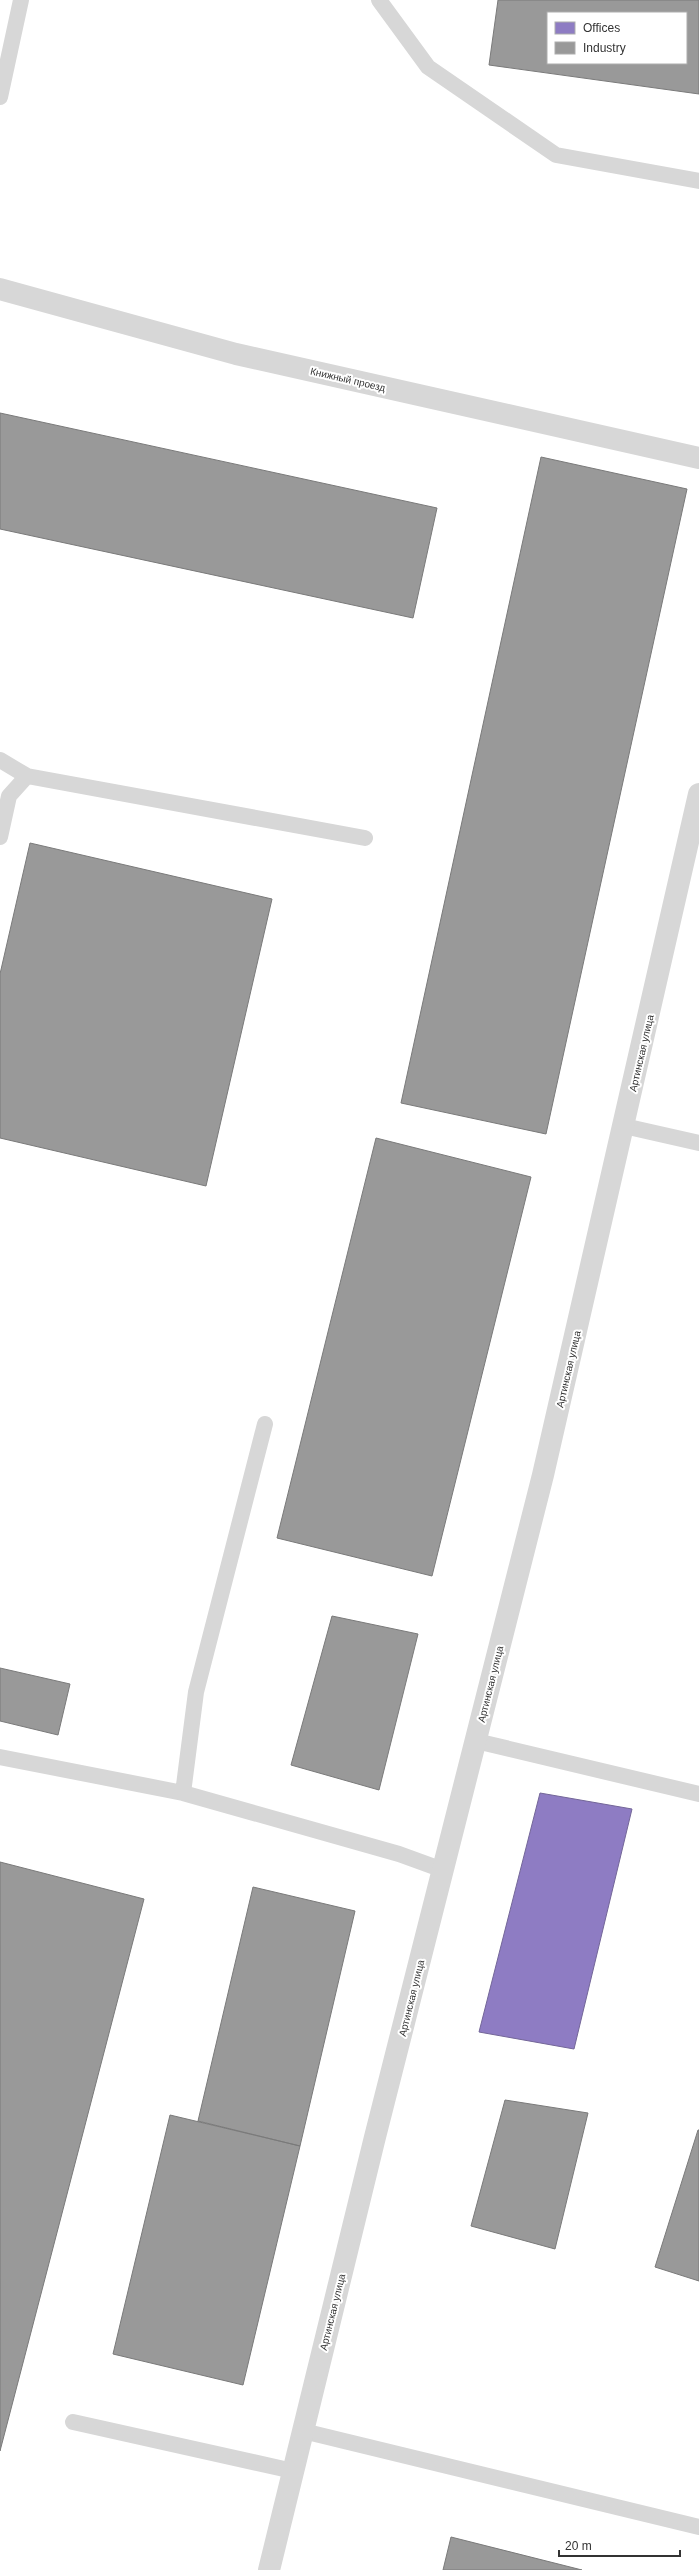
<svg xmlns="http://www.w3.org/2000/svg" width="699" height="2570" font-family="Arial,sans-serif">
<rect width="100%" height="100%" fill="#fff"/>
<path fill="#8e7cc3" stroke="#736698" d="M540 1793 632 1809 574 2049 479 2032Z"/>
<path fill="#999" stroke="#7a7a7a" fill-rule="evenodd" d="M498 0H699V94L489 65ZM548 13H686V63H548Z
M0 413 437 508 413 618 0 529Z
M541 457 687 489 546 1134 401 1103Z
M30 843 272 899 206 1186 0 1138V974Z
M376 1138 531 1177 432 1576 277 1538Z
M332 1616 418 1634 379 1790 291 1765Z
M0 1668 70 1684 58 1735 0 1721Z
M0 1862 144 1899 0 2451Z
M253 1887 355 1911 300 2146 198 2121Z
M505 2100 588 2113 555 2249 471 2226Z
M170 2115 300 2146 243 2385 113 2354Z
M698 2130H699V2281L655 2267Z
M451 2537 582 2570H443Z"/>
<g fill="none" stroke-linecap="round" stroke-linejoin="round">
<path stroke="#d7d7d7" stroke-width="16" d="M379 0 428 67 556 155 699 181
M0 97 21 0
M0 760 27 776
M0 837 9 796 27 776 365 838
M624 1126 699 1143
M476 1741 699 1794
M0 1757 183 1793 399 1854 443 1870
M183 1793 196 1692 265 1424
M73 2422 293 2471
M303 2431 699 2527"/>
<path stroke="#d7d7d7" stroke-width="22" d="M0 289 236 354 699 458"/>
<path stroke="#d7d7d7" stroke-width="22" d="M269 2570 375 2137 543 1475 699 794"/>
</g>
<g text-anchor="middle" stroke-width="4" stroke-linejoin="round" paint-order="stroke">
<g font-size="10" fill="#333" stroke="#fff">
<text transform="translate(348 379) rotate(13)" y="4">Книжный проезд</text>
<text transform="translate(641 1053) rotate(-77)" y="4">Артинская улица</text>
<text transform="translate(568 1369) rotate(-77)" y="4">Артинская улица</text>
<text transform="translate(490 1684) rotate(-76)" y="4">Артинская улица</text>
<text transform="translate(411 1998) rotate(-76)" y="4">Артинская улица</text>
<text transform="translate(332 2312) rotate(-76)" y="4">Артинская улица</text>
</g>
</g>
<rect x="547" y="12" width="140" height="52" fill="#ffffff" stroke="#adadad"/>
<rect x="555" y="22" width="20" height="12" fill="#8e7cc3" stroke="#adadad"/>
<text x="583" y="32" font-size="12" fill="#333333">Offices</text>
<rect x="555" y="42" width="20" height="12" fill="#999999" stroke="#adadad"/>
<text x="583" y="52" font-size="12" fill="#333333">Industry</text>
<path d="M559 2550v6h121v-6" fill="none" stroke="#333333" stroke-width="2"/>
<text x="565" y="2550" font-size="12" fill="#333333" stroke="#ffffff" stroke-width="3" paint-order="stroke">20 m</text>
</svg>
